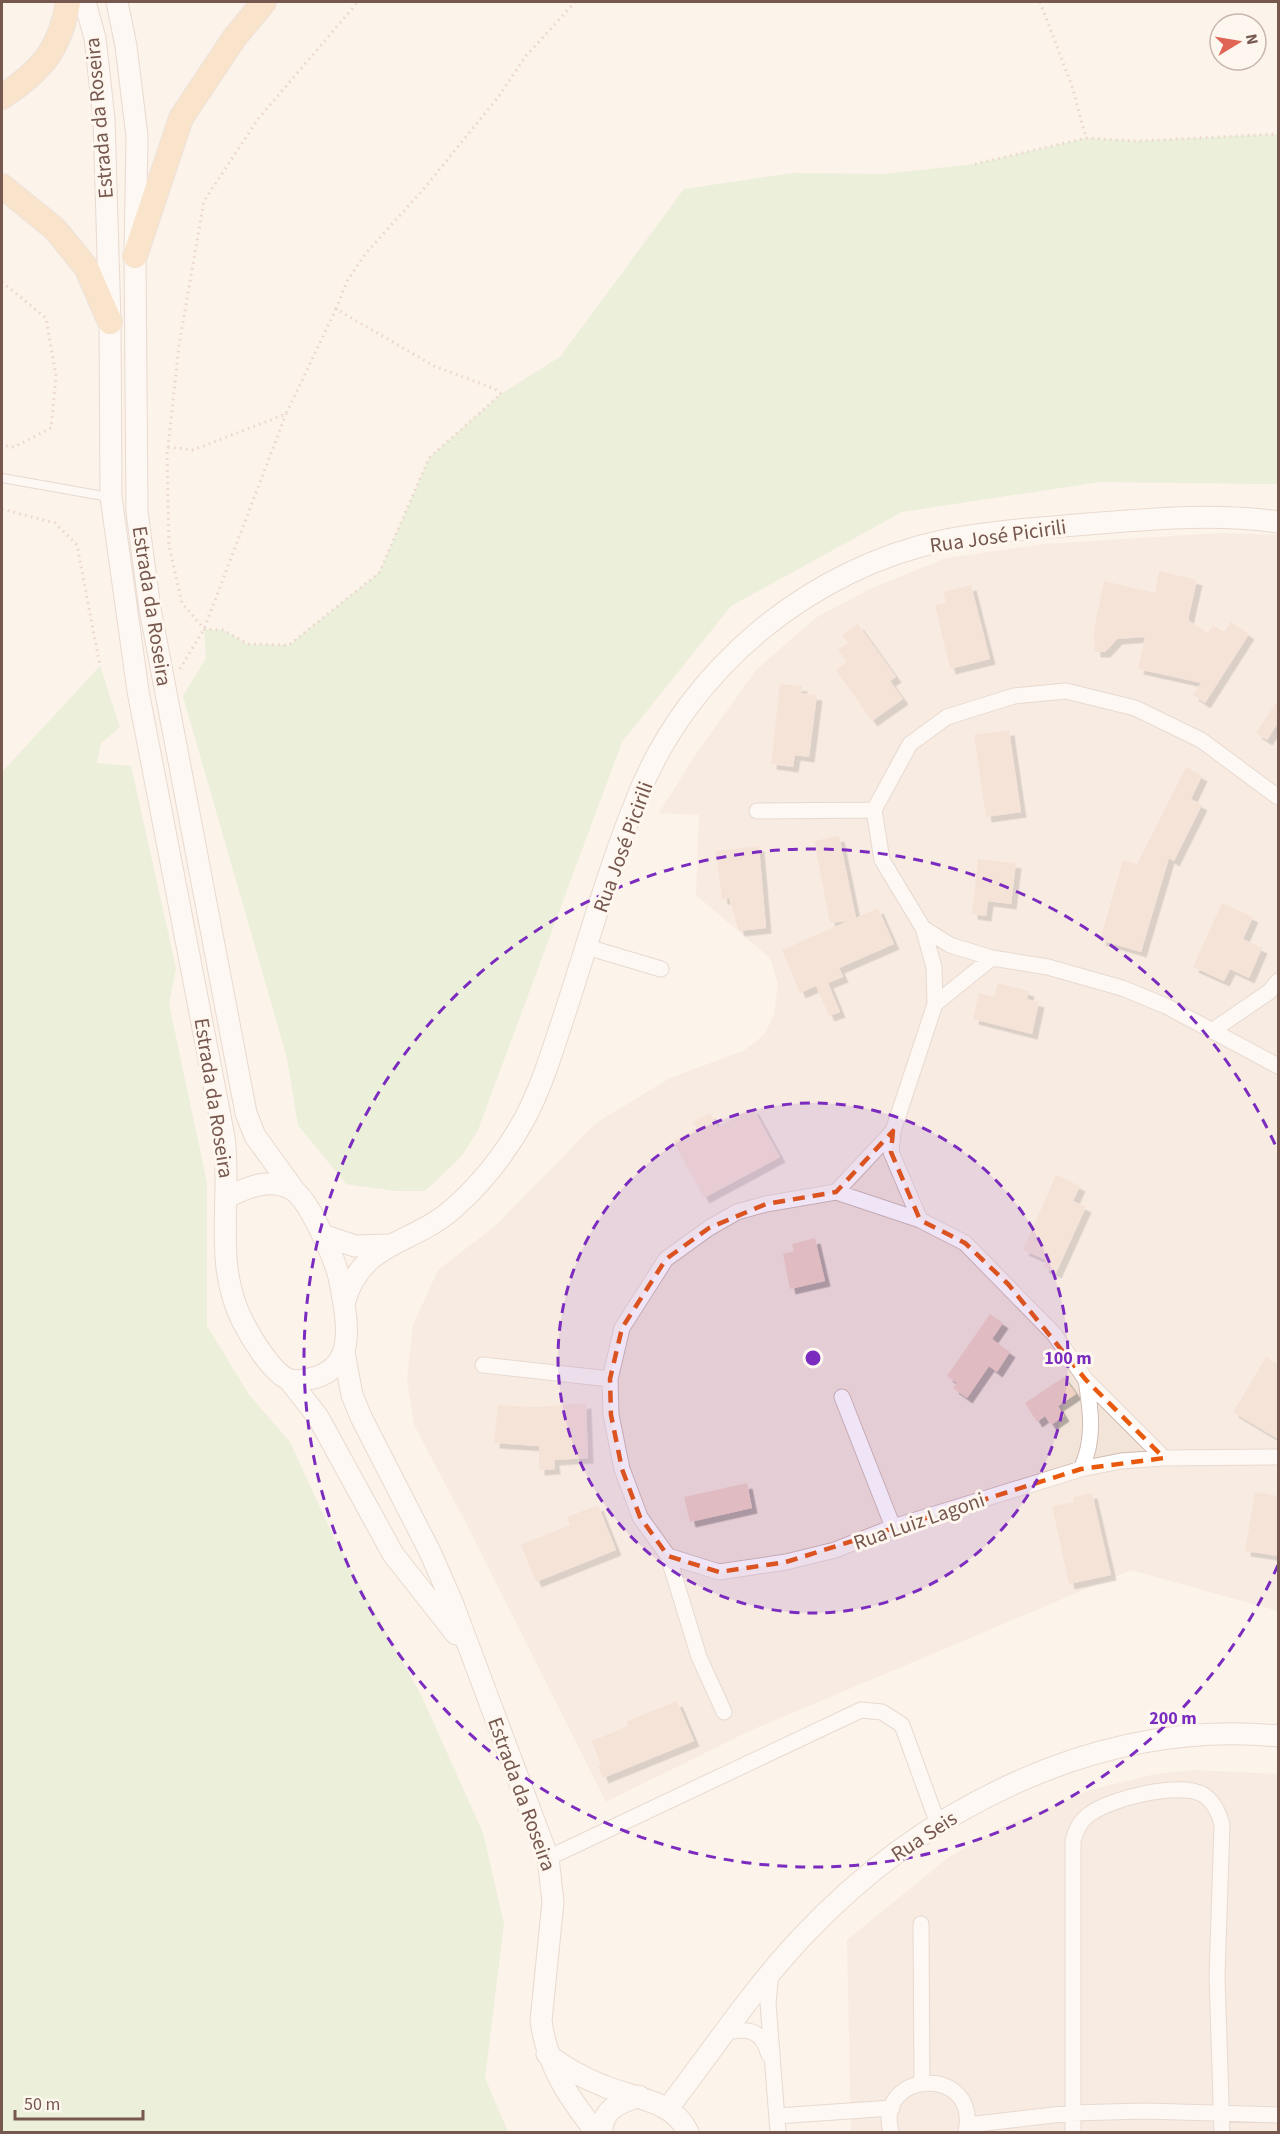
<svg xmlns="http://www.w3.org/2000/svg" width="1280" height="2134" font-family="'Source Sans 3',sans-serif">
<defs>
<filter id="shadow"><feDropShadow dx="5.5" dy="5.5" stdDeviation="0" flood-color="#0004"/></filter>
</defs>
<rect width="100%" height="100%" fill="#fcf3ea"/>
<path fill="#f3e4d9" d="M1220 533 1278 535V1611L1131 1570 747 1732 606 1802 465 1521 414 1425 407 1379 413 1325 438 1270 494 1227 596 1123 670 1078 743 1051 764 1035 774 1015 778 984 770 958 696 895 699 815 659 813 694 757 756 670 817 617 872 588 946 558 1045 544Z
M1194 1770 1278 1774V2132H851L847 1940 949 1857 1004 1826 1090 1790 1156 1774Z"/>
<path fill="#d9eac8" d="M1278 134V484L1099 482 902 512 731 606 622 742 478 1130 461 1157 425 1191H395L346 1184 298 1125 287 1058 183 696 206 658 204 629 223 630 248 644 289 645 379 573 429 458 501 394 560 357 684 189 793 173 884 174 975 164 1086 138 1138 141Z
M100 666 120 727 101 743 97 763 131 766 176 968 169 1004 207 1183V1326L250 1396 290 1442 334 1538 422 1697 483 1833 504 1924 485 2078 508 2132H2V772Z"/>
<path fill="#f0d0c3" filter="url(#shadow)" d="M1159 571 1197 580 1188 620 1208 633 1213 625 1224 632 1231 622 1249 634 1205 703 1193 695 1201 683 1138 669 1145 637 1117 639 1105 652H1095L1094 629 1104 581 1155 593Z
M971 585 990 659 950 669 935 605 946 603 943 592Z
M858 624 896 677 890 681 903 699 872 721 836 670 847 662 838 650 848 643 842 635Z
M780 684 802 686 801 693 817 695 809 757 795 755 793 767 771 764Z
M1278 700V723L1267 740 1256 733Z
M1009 730 1021 812 986 817 974 735Z
M1186 767 1202 776 1191 799 1202 805 1174 861 1169 858 1141 952 1100 940 1123 860 1137 864Z
M839 836 856 918 878 908 894 944 839 968 843 977 828 983 840 1012 829 1016 816 986 800 993 782 950 848 921 830 923 814 841Z
M759 846 766 928 739 931 729 898 722 899 716 851Z
M978 859 1016 863 1011 904 988 901 986 916 972 914Z
M1222 903 1253 917 1243 939 1262 948 1249 978 1230 969 1224 981 1193 967Z
M998 983 1029 991 1027 999 1039 1002 1032 1034 973 1019 979 993 994 997Z
M753 1108 780 1157 704 1198 673 1141 697 1128 693 1122 710 1113 718 1127Z
M1056 1175 1080 1186 1073 1201 1086 1207 1056 1273 1043 1267 1046 1260 1023 1250Z
M815 1238 825 1281 790 1289 783 1254 794 1251 792 1244Z
M990 1314 1003 1323 992 1339 1010 1352 997 1372 989 1366 967 1398 953 1388 957 1383 947 1376Z
M1266 1357 1278 1364V1439L1233 1412Z
M1064 1377 1076 1394 1058 1406 1064 1416 1051 1425 1045 1416 1037 1422 1025 1403Z
M586 1403 588 1458 554 1460 555 1469 539 1470V1446L494 1443 498 1405 537 1407Z
M747 1483 752 1508 690 1522 684 1497Z
M1255 1492 1278 1496V1556L1245 1551Z
M1092 1493 1111 1575 1069 1584 1052 1506 1074 1502 1073 1497Z
M598 1505 616 1550 536 1582 521 1545 570 1525 567 1517Z
M677 1701 694 1741 603 1778 598 1766 601 1765 592 1741 628 1726 627 1721Z"/>
<g fill="none" stroke-linecap="round" stroke-linejoin="round">
<defs>
<path id="lane" d="M2 478 109 497"/>
<path id="street" d="M757 811 874 810
M923 928 950 945 992 958 1048 967 1122 988 1166 1006 1278 1066
M587 947 661 969
M935 1004 992 958
M1213 1030 1269 992 1278 981
M893 1131 891 1152 920 1220
M836 1192 893 1131 935 1004 934 967 923 928 882 860 874 810 910 744 947 717 1014 696 1066 691 1135 708 1201 740 1278 797
M483 1365 610 1379
M842 1397 893 1527
M1081 1469C1095 1440 1091 1411 1086 1380
M668 1556 719 1572 786 1562 835 1550 893 1527 1081 1469 1121 1461 1164 1458 1278 1457
M724 1712 699 1657 668 1556 640 1517 622 1469 611 1415 610 1379 622 1328 666 1259 709 1228 737 1212 766 1204 836 1192 920 1220 965 1243 1054 1334 1086 1380 1164 1458
M548 1858 861 1710 882 1712 902 1725 938 1824
M921 1924 922 2083
M771 1973 768 2003 778 2132
M724 2032C748 2028 762 2029 769 2055
M777 2116 892 2108
M968 2125 1071 2113 1145 2111 1278 2115
M891 2132C874 2070 980 2064 966 2132
M1073 2132V1841C1076 1830 1080 1820 1090 1814 1111 1798 1178 1782 1202 1794 1213 1800 1219 1813 1222 1825L1217 1976 1222 2132"/>
<path id="secondary" d="M85 2 95 38 104 119 110 322 111 497 138 691 224 1137C232 1199 213 1262 242 1320 250 1336 272 1374 290 1380 298 1382 309 1379 317 1377 328 1373 339 1365 343 1353 351 1334 343 1297 339 1277 334 1257 309 1200 293 1190 272 1177 247 1187 228 1197
M117 2 126 46 137 136 135 256 137 512 150 609 246 1113 255 1136 294 1190
M325 1236 355 1246 389 1245
M344 1303C362 1240 413 1245 454 1208 483 1182 507 1151 525 1118 541 1088 551 1055 562 1022 587 947 608 869 638 796 689 668 810 568 946 540 991 531 1041 528 1088 524 1152 519 1215 513 1278 522
M344 1353 352 1395 361 1417 430 1552 452 1602 548 1858 553 1902 541 2021C547 2066 569 2098 596 2132
M289 1380 318 1417 393 1554 456 1634
M547 2054C565 2068 583 2078 604 2086 634 2099 672 2099 688 2132
M668 2108C712 2051 752 1990 802 1937 923 1808 1098 1719 1278 1736
M602 2132C602 2109 619 2103 639 2096"/>
<path id="primary" d="M2 97C41 71 60 50 68 2
M2 186 55 229 86 267 110 322
M135 256 181 118 235 37 264 2"/>
</defs>
<use href="#lane" stroke="#d0bcb2" stroke-width="10"/>
<use href="#street" stroke="#d0bcb2" stroke-width="17"/>
<use href="#secondary" stroke="#d3bcb0" stroke-width="23"/>
<use href="#primary" stroke="#d9d0cd" stroke-width="26"/>
<path stroke="#d6b3a5" stroke-width="3" stroke-dasharray="1.5 4.5" stroke-linecap="butt" d="M1040 2 1072 86 1086 138
M975 164 1086 138 1138 141 1278 134
M2 282 46 318 56 376 51 428 14 447 2 445
M336 309 347 281 366 253 422 191 499 96 525 57 575 2
M168 447 193 450 286 414 336 309 434 366 495 389 501 394 429 458 379 573 289 645 248 644 223 630 204 629 182 603 169 546 167 454 168 447 179 345 204 201 258 119 358 2
M2 509 55 523 77 545 100 666
M180 669 204 629 286 414"/>
<use href="#lane" stroke="#fff" stroke-width="8"/>
<use href="#street" stroke="#fff" stroke-width="15"/>
<use href="#secondary" stroke="#fff" stroke-width="21"/>
<use href="#primary" stroke="#f7d0a6" stroke-width="24"/>
</g>
<path d="M0 0H1280V2134H0ZM893 1131 891 1152 920 1220 965 1243 1008 1284 1086 1380 1164 1458 1081 1469 786 1562 719 1572 668 1556 640 1517 622 1469 611 1415 610 1379 622 1328 666 1259 709 1228 766 1204 836 1192Z" fill="#fcf3ea" fill-opacity=".55" fill-rule="evenodd"/>
<path fill="none" stroke="#e8590c" stroke-width="4.5" stroke-dasharray="12 8" stroke-linejoin="round" d="M893 1131 891 1152 920 1220 965 1243 1008 1284 1086 1380 1164 1458 1081 1469 786 1562 719 1572 668 1556 640 1517 622 1469 611 1415 610 1379 622 1328 666 1259 709 1228 766 1204 836 1192Z"/>
<circle cx="813" cy="1358" r="255" fill="#7b2cbf" fill-opacity=".12"/>
<g fill="none" stroke="#7b2cbf" stroke-width="3" stroke-dasharray="10 8">
<circle cx="813" cy="1358" r="255"/>
<path d="M1278 1565A509 509 0 1 1 1278 1151"/>
</g>
<g text-anchor="middle" stroke-width="6" stroke-linejoin="round" paint-order="stroke">
<g font-size="21" fill="#76584e" stroke="#fef7f0">
<text transform="translate(99 118) rotate(-95)" y="7">Estrada da Roseira</text>
<text transform="translate(998 536) rotate(-8)" y="7">Rua José Picirili</text>
<text transform="translate(152 606) rotate(81)" y="7">Estrada da Roseira</text>
<text transform="translate(623 847) rotate(-70)" y="7">Rua José Picirili</text>
<text transform="translate(214 1098) rotate(81)" y="7">Estrada da Roseira</text>
<text transform="translate(919 1521) rotate(-19)" y="7">Rua Luiz Lagoni</text>
<text transform="translate(522 1794) rotate(70)" y="7">Estrada da Roseira</text>
<text transform="translate(924 1836) rotate(-33)" y="7">Rua Seis</text>
</g>
</g>
<circle cx="813" cy="1358" r="9" fill="#7b2cbf" stroke="#fef7f0" stroke-width="3"/>
<g font-size="18" text-anchor="middle" font-weight="bold" fill="#7b2cbf" stroke="#fef7f0" stroke-width="6" stroke-linejoin="round" paint-order="stroke">
<text x="1068" y="1364">100 m</text>
<text x="1173" y="1724">200 m</text>
</g>
<rect width="1280" height="2134" fill="none" stroke="#76584e" stroke-width="6"/>
<g transform="translate(1238 42) rotate(79)"><circle r="28" fill="#fef7f0" stroke="#c8b7af" stroke-width="1.5"/>
<path d="M0-4.5L10 22L0 15L-10 22Z" fill="#e06555"/>
<text y="-9" font-size="16" font-weight="bold" text-anchor="middle" fill="#76584e">N</text>
</g>
<path d="M15 2110v9h128v-9" fill="none" stroke="#76584e" stroke-width="3"/>
<text x="24" y="2110" font-size="18" fill="#76584e" stroke="#fef7f0" stroke-width="4.5" paint-order="stroke">50 m</text>
</svg>
